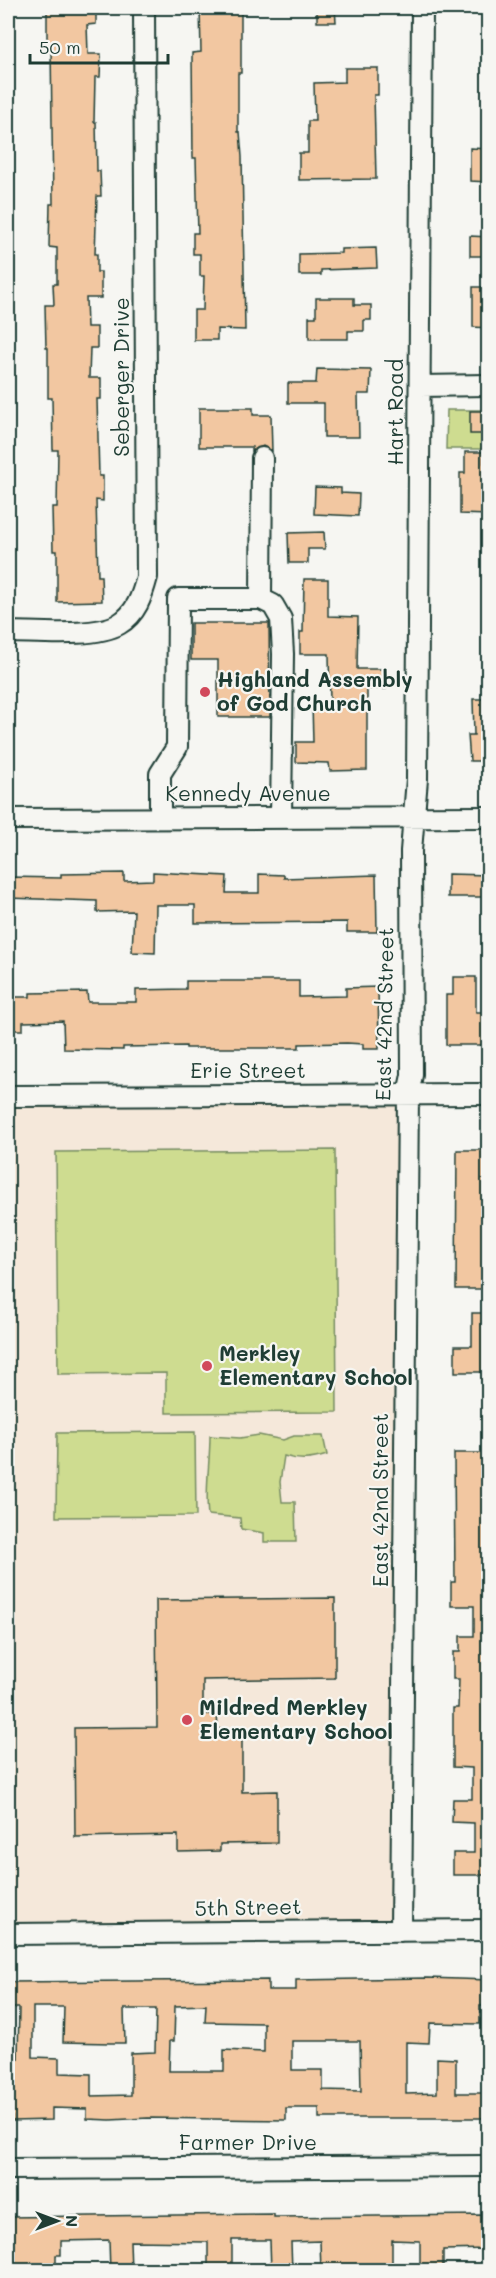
<svg xmlns="http://www.w3.org/2000/svg" width="496" height="2278" font-family="Mali,sans-serif">
<rect width="100%" height="100%" fill="#f6f6f2"/>
<filter id="ink" filterUnits="userSpaceOnUse"><feTurbulence type="fractalNoise" baseFrequency=".0167" numOctaves="2"/><feDisplacementMap in="SourceGraphic" scale="12" xChannelSelector="R" yChannelSelector="G"/><feConvolveMatrix kernelMatrix="1 2 1 2 8 2 1 2 1" color-interpolation-filters="sRGB"/></filter>
<g filter="url(#ink)">
<path fill="#f5e8da" d="M408 1094 401 1931 8 1934V1096Z"/>
<path fill="#cedc90" stroke="#768c62" stroke-width="1.5" d="M447 410H488V449H446Z
M335 1150 337 1412 166 1413V1373L58 1374 56 1152Z
M195 1432 196 1516 56 1517 57 1433Z
M259 1435 283 1440 294 1436H323L327 1455C311 1460 299 1461 284 1456L280 1482 282 1502H295L296 1542H264V1533L241 1529 240 1518 208 1515C205 1491 210 1461 210 1436L240 1438Z"/>
<path fill="#f2c7a1" stroke="#1f3d34" stroke-width="1.5" fill-rule="evenodd" d="M47 8H96V24L87 25 88 54H101L100 77H95L94 122H96L97 171H100L101 196H97L95 254H97V272H101V298H86L87 327H97V348H90L89 378H101V399H97L99 476H103V501L96 500 98 576H101L102 601 57 602V551H53L52 507H57L58 450H53L52 398H48V348H46L45 305H54L53 284H57V248L49 247 50 204H53L51 47H47Z
M200 8H241V73H238V132H240L242 157 245 330 217 329V340H194V310H203L204 276H200V254H193V233H198L196 158H193L192 53 201 52Z
M317 8H335L336 22H317Z
M345 68H378V95H374L376 179 299 180V153H308V121H315L314 83 345 82Z
M470 148 489 149V182L470 181Z
M470 236 489 237V256H470Z
M376 248 377 268 321 270V275H299V254L341 253V249Z
M473 287H489V328L473 327Z
M316 298H354V305H371V320H364V331H348V339H309V317H316Z
M317 369 371 370 370 394H358L359 437H324V403H288V383H316Z
M199 408H253V415H271L272 451 263 446 252 451V447H199Z
M470 411H489V434H470Z
M465 452H484V463L489 462V515L460 514V473H465Z
M315 487 341 488V493L359 494 358 516 314 514Z
M324 532 325 549H308V563H289L288 533Z
M304 579H328V616L358 617 357 669H386V689H367V770L330 771 329 763 296 762V742H313L312 703H330L329 654H300V632H303Z
M191 623H269L270 717H218V660H191Z
M473 699H489V761H470L468 735H474Z
M153 872 227 876 226 893H259V874L284 875V878L376 875 377 932H347V922L195 923V905H156L155 953 132 952 134 911 97 912V901L8 898V877L61 878V874L124 873V881L153 880Z
M448 874 489 875V897H448Z
M453 977H476V1012H489V1045H446V995H453Z
M186 981H299V997L346 996V988L378 987 379 1049H363V1044L347 1043 299 1044V1048H186V1046L123 1047V1050L64 1049 63 1021 23 1022V1030H8V997H30V993L87 992 88 1002H136V990L186 989Z
M457 1150H489V1266H483V1289H456Z
M472 1313H489V1372H455V1346H472Z
M454 1453H489V1875H453V1853H474V1823L452 1822 453 1799H472V1768L453 1767V1708H458L459 1679H453V1652H460V1636H474V1606H451V1582H455Z
M335 1598V1678L203 1680V1714H217L218 1729H242V1792L277 1791V1843L220 1844V1851L178 1852V1835L75 1837 74 1728 157 1727 156 1600Z
M427 1978 489 1980V2005H480V2024L430 2023 429 2043 406 2042V2094L437 2093V2058L456 2059V2093H484V2118H319V2108H286V2120L148 2118 110 2120 87 2119V2109L52 2108V2120L12 2121V2080H8V2059H18L19 2008H8V1982L268 1980V1990H296V1980ZM206 2005 205 2022 264 2023V2052L224 2050V2071H169L170 2041H174L175 2006ZM33 2007H64L63 2042 110 2043H125L124 2009H156L155 2052 131 2053V2095L91 2096V2074L59 2073V2058L33 2057ZM292 2041H360L361 2091 323 2090V2070H292Z
M274 2214V2217L486 2215 487 2249 443 2250V2271H420V2241L392 2240V2271H321L320 2241 291 2242 292 2271H271L270 2240H232V2271H208V2242L130 2241 131 2271H110L109 2240 61 2241V2255H56V2271H11L8 2217Z"/>
<g fill="none" stroke-linecap="round" stroke-linejoin="round">
<defs>
<path id="minor" d="M420 386 488 385
M261 599 273 605 281 619 283 654 281 818
M8 632C36 632 95 638 119 624 136 614 142 596 147 577L144 8
M160 818V774L177 747 178 599H261L262 458
M8 819 488 817
M8 1096 488 1094
M401 1931 408 1094 412 1075 411 851 417 779 422 8
M8 1934 488 1930
M8 2169 488 2166"/>
</defs>
<use href="#minor" stroke="#1f3d34" stroke-width="24"/>
<use href="#minor" stroke="#f6f6f2" stroke-width="20"/>
</g>
</g>
<g fill="#d1495b" stroke="#f6f6f2" stroke-width="2">
<circle cx="205" cy="692" r="6"/>
<circle cx="207" cy="1366" r="6"/>
<circle cx="187" cy="1720" r="6"/>
</g>
<g text-anchor="middle" stroke-width="4.5" stroke-linejoin="round" paint-order="stroke">
<g font-size="21" fill="#1f3d34" stroke="#f6f6f2">
<text transform="translate(122 377) rotate(-90)" y="7">Seberger Drive</text>
<text transform="translate(396 412) rotate(-90)" y="7">Hart Road</text>
<text x="248" y="801">Kennedy Avenue</text>
<text transform="translate(385 1014) rotate(-89)" y="7">East 42nd Street</text>
<text x="248" y="1078">Erie Street</text>
<text transform="translate(381 1500) rotate(-90)" y="7">East 42nd Street</text>
<text transform="translate(248 1908) rotate(-1)" y="7">5th Street</text>
<text x="248" y="2150">Farmer Drive</text>
</g>
<g font-size="21" font-weight="bold" fill="#1f3d34" stroke="#f6f6f2" text-anchor="start">
<text x="217" y="687">Highland Assembly<tspan x="217" dy="24">of God Church</tspan></text>
<text x="219" y="1361">Merkley<tspan x="219" dy="24">Elementary School</tspan></text>
<text x="199" y="1715">Mildred Merkley<tspan x="199" dy="24">Elementary School</tspan></text>
</g>
</g>
<rect width="496" height="2278" fill="none" stroke="#f6f6f2" stroke-width="30"/>
<rect x="15" y="15" width="466" height="2248" fill="none" stroke="#1f3d34" stroke-width="2" filter="url(#ink)"/>
<g transform="translate(57 2221) rotate(90)" stroke="#f6f6f2" stroke-width="4.5" paint-order="stroke">
<path d="M0-4.5L10 22L0 15L-10 22Z" fill="#1f3d34"/>
<text y="-9" font-size="16" font-weight="bold" text-anchor="middle" fill="#1f3d34">N</text>
</g>
<path d="M30 54v9h138v-9" fill="none" stroke="#1f3d34" stroke-width="3"/>
<text x="39" y="54" font-size="18" fill="#1f3d34" stroke="#f6f6f2" stroke-width="4.5" paint-order="stroke">50 m</text>
</svg>
